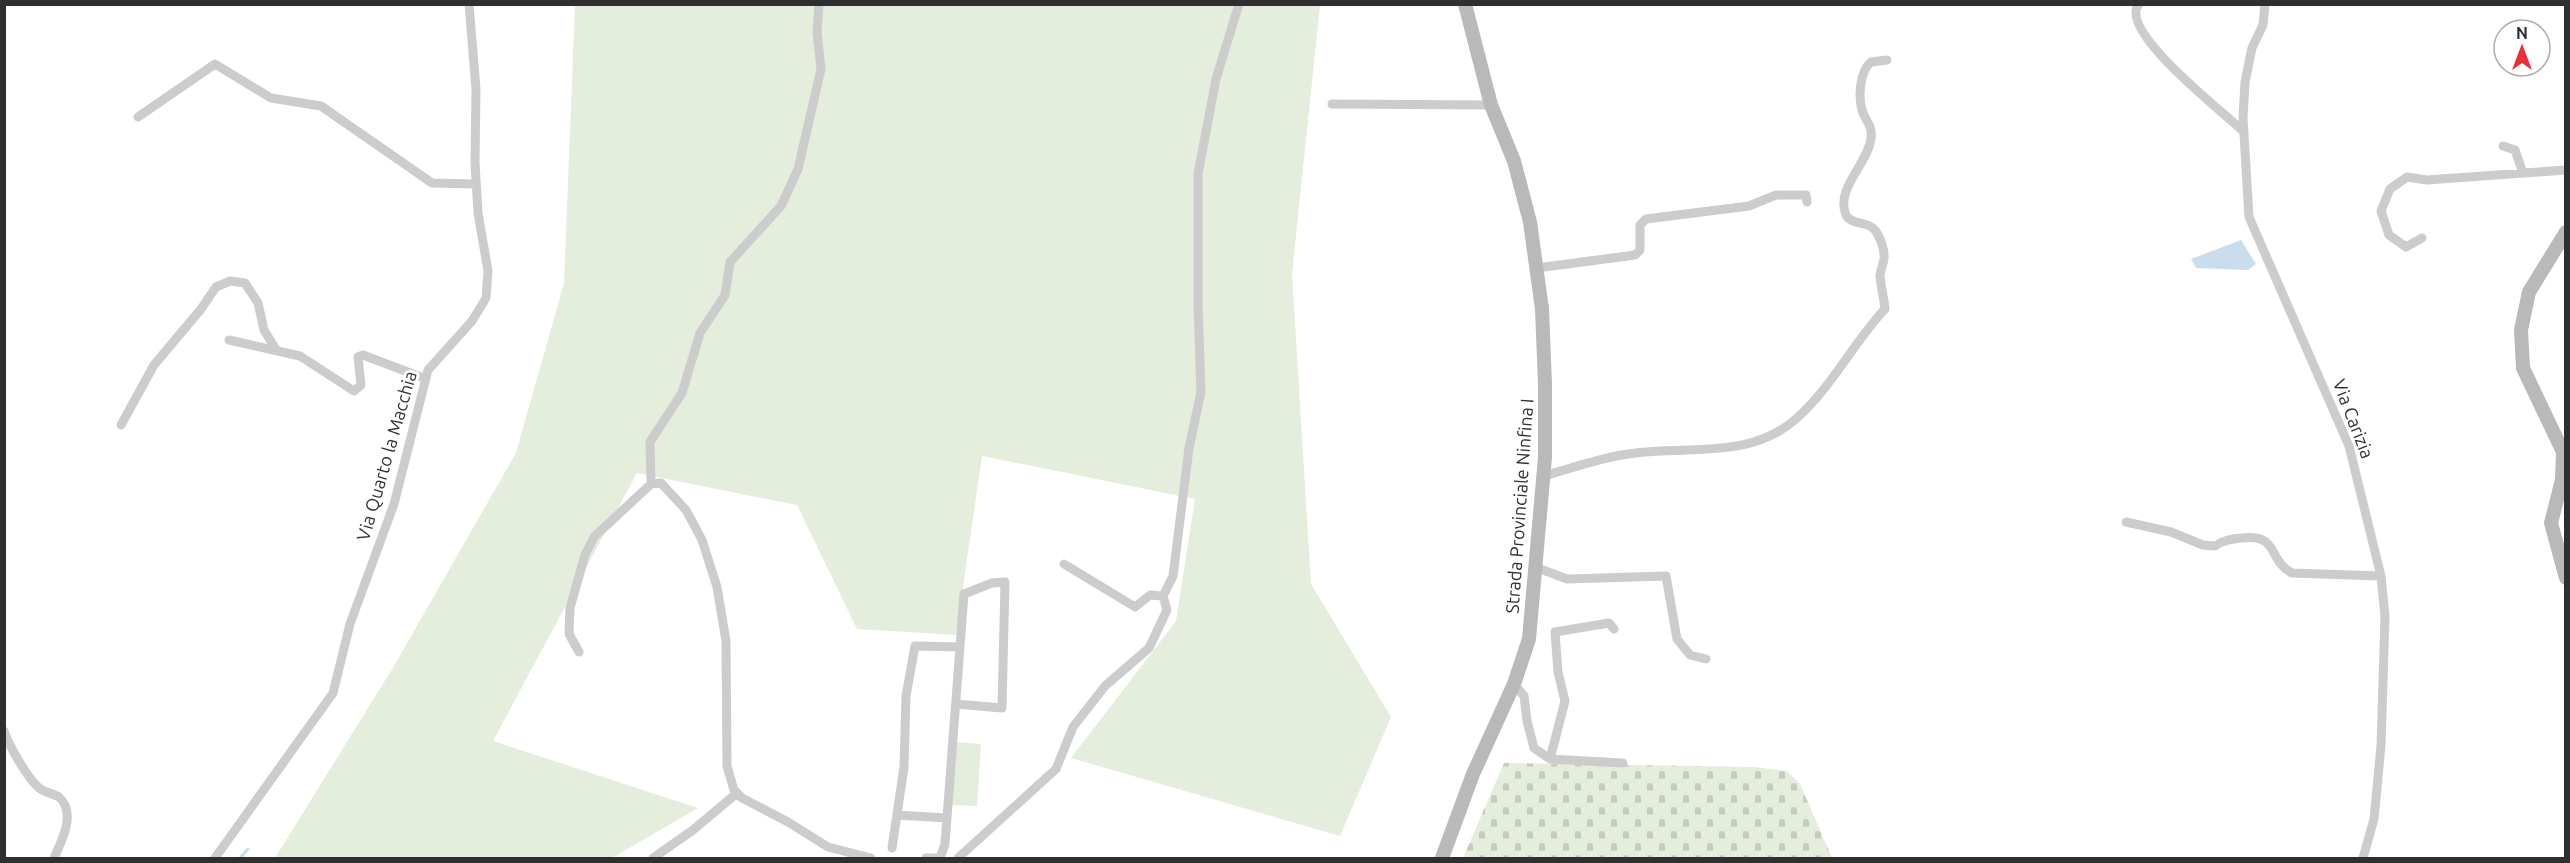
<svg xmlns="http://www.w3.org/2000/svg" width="2570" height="863" font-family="Ubuntu,sans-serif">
<defs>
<pattern id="cemetery-stones" width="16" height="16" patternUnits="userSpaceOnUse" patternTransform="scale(1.5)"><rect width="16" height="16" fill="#e5eddd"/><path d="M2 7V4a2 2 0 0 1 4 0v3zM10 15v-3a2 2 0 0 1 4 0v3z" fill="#c5ccbe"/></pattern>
</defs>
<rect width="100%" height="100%" fill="#fff"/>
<path fill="#e5eddd" d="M575 5H1320L1292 274 1311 584 1391 717 1340 836 1071 758 1176 621 1195 499 982 456 956 635 857 629 797 505 637 473 493 741 698 808 612 858H275L394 666 516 453 564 283Z
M955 742 981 744 977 806 951 805Z"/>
<path fill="url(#cemetery-stones)" d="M1504 763 1754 767 1787 771 1800 784 1832 858H1463Z"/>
<path fill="#c9ddec" d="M2241 240 2256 264 2248 270 2196 268 2191 259Z"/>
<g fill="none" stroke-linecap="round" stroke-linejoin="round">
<path stroke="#c9ddec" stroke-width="3" d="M240 858 248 849"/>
<path stroke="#ccc" stroke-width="9" d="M2139 4C2116 30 2226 114 2244 132
M2265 4 2263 25 2252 48 2245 82 2243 118 2249 217 2349 446 2381 576 2385 616 2381 746 2374 819 2363 858
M1332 104 1491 105
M138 117 215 64 271 98 321 106 432 183 476 184
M2503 146 2515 150 2523 173
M2422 238 2406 247 2389 235 2381 211 2390 189 2407 177 2427 180 2566 170
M1537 268 1635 255 1640 250V225L1646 219 1749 206 1776 195H1806L1807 202
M229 340 300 356 354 391 361 385 358 357 363 355 426 379
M121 425 154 365 201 309 216 287 230 281 245 283 258 303 264 330 277 351
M1543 476C1573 468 1605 456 1636 453 1691 446 1752 459 1797 418 1832 387 1853 343 1885 309 1884 298 1881 287 1880 277 1880 271 1883 265 1884 259 1885 250 1880 236 1874 229 1867 221 1851 225 1846 215 1835 189 1867 165 1871 139 1873 125 1865 121 1862 110 1858 96 1860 71 1871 62L1887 60
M651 484 650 442 682 393 700 333 725 295 730 262 781 206 798 169 821 69 817 32 819 4
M2126 522 2171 532 2203 545 2215 546C2223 540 2232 539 2242 538 2280 534 2267 560 2292 573L2381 576
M1535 567 1567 579 1666 576 1677 639 1690 655 1706 659
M1163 596 1173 576 1189 448 1201 392 1198 305V174L1216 79 1239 4
M579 652 569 634 570 608 585 555 594 537 651 484 661 483 686 510 702 540 717 587 726 641 727 766 734 790 742 798 788 822 828 847 871 858
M1514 684 1524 696 1527 721 1534 748 1550 759 1623 763
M4 731C9 746 27 777 38 787 44 793 53 793 59 797 77 813 61 842 54 858
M1550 759 1565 701 1558 672 1555 632 1609 623 1614 629
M897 815 947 818
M892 848 904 767 906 696 915 646 960 647
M215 858 333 693 350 624 394 504 428 370 472 321 486 298 488 271 478 213 475 162 476 89 469 4
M653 858 693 830 737 793
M926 858H937
M940 858 945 844 964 594 992 583 1005 582 1002 708 956 704
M958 858 1056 769 1073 727 1105 686 1149 648 1167 610 1163 596 1150 595 1135 607 1064 564"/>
<path stroke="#b9b9b9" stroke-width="14" d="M2566 232 2529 292 2521 330 2523 368 2563 452 2562 480 2551 523 2566 578
M1442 858 1473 774 1514 684 1529 639 1545 457V384L1542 309 1530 222 1514 161 1491 105 1465 4"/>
</g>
<g text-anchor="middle" stroke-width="6" stroke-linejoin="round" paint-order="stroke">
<g font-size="18" fill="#2f2f2f" stroke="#fff">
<text transform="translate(2353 419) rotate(69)" y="6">Via Carizia</text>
<text transform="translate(387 456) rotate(-74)" y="6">Via Quarto la Macchia</text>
<text transform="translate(1520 506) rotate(-86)" y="6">Strada Provinciale Ninfina I</text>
</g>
</g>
<rect width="2570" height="863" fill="none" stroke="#2f2f2f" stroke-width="12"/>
<g transform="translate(2522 48)"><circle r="28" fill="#ffffff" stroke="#acacac" stroke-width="1.5"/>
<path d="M0-4.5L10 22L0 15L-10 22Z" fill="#e73137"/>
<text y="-9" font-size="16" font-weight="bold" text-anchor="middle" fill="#2f2f2f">N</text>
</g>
</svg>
